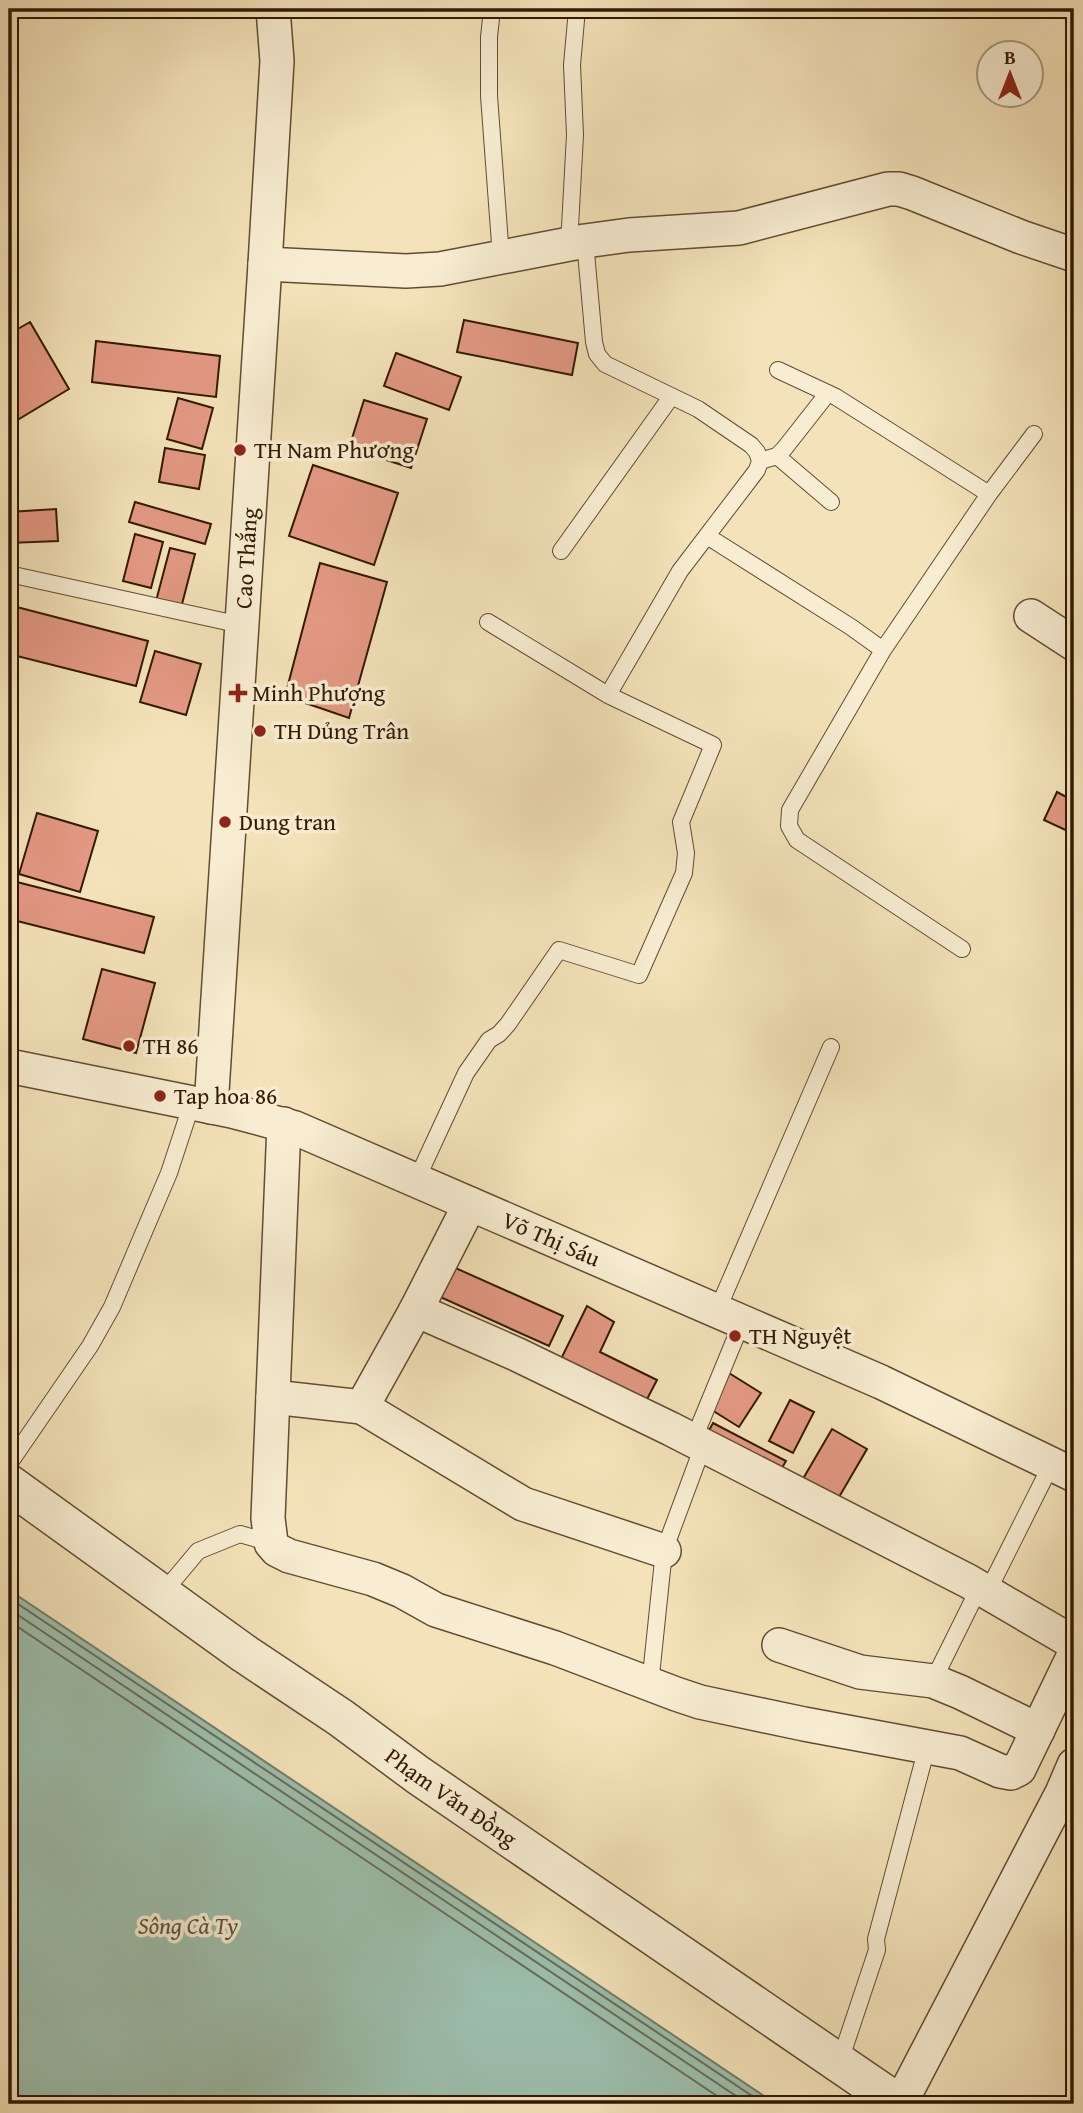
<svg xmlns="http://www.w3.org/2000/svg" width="1083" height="2113" font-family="'Gentium Book Plus',serif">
<rect width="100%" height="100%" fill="#f4e3ba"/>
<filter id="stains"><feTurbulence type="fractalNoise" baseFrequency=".00286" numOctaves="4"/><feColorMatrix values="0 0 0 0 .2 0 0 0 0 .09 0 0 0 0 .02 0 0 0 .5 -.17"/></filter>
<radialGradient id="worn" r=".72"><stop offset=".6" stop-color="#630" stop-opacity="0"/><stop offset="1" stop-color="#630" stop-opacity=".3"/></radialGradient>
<path fill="#9cbeac" stroke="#727c68" stroke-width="2" d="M9 1590 776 2104H9Z"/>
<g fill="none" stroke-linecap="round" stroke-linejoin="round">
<path stroke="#676c58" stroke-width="2" d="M9 1598 764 2104
M9 1609 748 2104
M9 1621 729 2104"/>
</g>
<path fill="#e49984" stroke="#321903" stroke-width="2" d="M464 320 578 343 572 375 457 352Z
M30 322 69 389 9 425V334Z
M96 341 220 356 216 397 92 382Z
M396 353 461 377 449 410 384 386Z
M178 398 213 408 202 449 167 439Z
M364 400 427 419 411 468 349 448Z
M165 448 205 455 199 489 159 482Z
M313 465 398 493 374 565 289 536Z
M135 502 211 524 205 544 129 522Z
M56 509 58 541 9 543V512Z
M135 534 163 542 151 588 123 581Z
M170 548 195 554 181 608 156 601Z
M320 563 387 582 349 718 285 696Z
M9 605 148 641 136 686 9 654Z
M155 651 201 664 186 715 140 702Z
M1057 792 1074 801V834L1044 820Z
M37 813 98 831 80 892 19 874Z
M9 880 154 917 144 953 9 919Z
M102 969 155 983 136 1053 83 1039Z
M451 1266 563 1316 549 1346 438 1296Z
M587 1306 614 1322 600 1352 657 1380 643 1407 559 1363Z
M729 1373 761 1393 739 1427 707 1407Z
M790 1400 814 1412 793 1453 769 1441Z
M713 1423 786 1461 779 1473 706 1436Z
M832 1429 867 1449 835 1504 800 1484Z"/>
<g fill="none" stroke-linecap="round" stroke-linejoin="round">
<defs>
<path id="service" d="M492 9 489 37V96L501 257
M585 241 594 342 597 354 605 364 698 409 751 445 757 452 760 461 757 470 680 571 608 695
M569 245 575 135 572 65 577 9
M778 370 836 397 989 494
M777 456 831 502
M760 461 777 456 784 449 828 393
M707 536 851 627 883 650 790 810 789 826 797 840 962 949
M561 551 671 397
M9 574 241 625
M883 650 989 494 1034 434
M416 1181 466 1073 489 1040 499 1034 508 1024 559 950 639 975 684 873 686 853 681 822 713 745 608 695 488 622
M717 1311 831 1047
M693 1441 742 1322
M9 1464 90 1346 112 1307 169 1173 192 1103
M987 1593 1051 1465
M162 1594 198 1551 240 1534 271 1543
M933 1681 979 1588
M650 1685 664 1551 703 1446
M839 2064 877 1950 876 1939 927 1747"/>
<g id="minor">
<path d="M265 264 406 271 440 269 585 241 629 235 739 228 888 189H899L912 193 1021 237 1074 255"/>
<path d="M1031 616 1074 644"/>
<path id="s1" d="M9 1066 232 1111 295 1128 881 1382 1074 1475"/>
<path id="s2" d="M211 1107 265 264 277 61 273 9"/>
<path d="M284 1124 268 1518 271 1543 277 1550 289 1556 373 1579 402 1591 436 1610 555 1648 676 1694 700 1702 804 1724 960 1753 1000 1771 1011 1773 1019 1769 1074 1655"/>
<path d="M416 1310 516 1354 671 1429 968 1581 1074 1643"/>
<path d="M273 1397 362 1407 416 1310 470 1204"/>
<path d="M362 1407 523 1504 664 1551"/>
<path d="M779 1645 860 1672 933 1681 960 1692 1038 1730"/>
<path d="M900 2104 1062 1793 1074 1765"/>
</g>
<g id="tertiary">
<path id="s3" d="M9 1484 245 1654 341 1718 418 1775 899 2104"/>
</g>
</defs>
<use href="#service" stroke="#624c31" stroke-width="18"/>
<use href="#minor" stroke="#624c31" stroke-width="36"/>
<use href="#tertiary" stroke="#624c31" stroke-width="41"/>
<use href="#service" stroke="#f8edd2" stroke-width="16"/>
<use href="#minor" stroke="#f8edd2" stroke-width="33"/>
<use href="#tertiary" stroke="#f8edd2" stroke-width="38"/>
</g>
<g fill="#8f2418" stroke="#f8edd2" stroke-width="2.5">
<circle cx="240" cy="450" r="7"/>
<path d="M234.5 682.5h7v7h7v7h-7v7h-7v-7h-7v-7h7z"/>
<circle cx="260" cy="731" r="7"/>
<circle cx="225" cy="822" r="7"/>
<circle cx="129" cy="1046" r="7"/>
<circle cx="160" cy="1096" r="7"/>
<circle cx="735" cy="1336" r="7"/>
</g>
<g text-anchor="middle" stroke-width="7" stroke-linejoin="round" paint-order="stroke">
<g font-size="23" fill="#321903" stroke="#f8edd2" text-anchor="start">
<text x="254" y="458">TH Nam Phương</text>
<text x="252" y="701">Minh Phượng</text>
<text x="274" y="739">TH Dủng Trân</text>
<text x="239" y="830">Dung tran</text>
<text x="143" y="1054">TH 86</text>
<text x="174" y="1104">Tap hoa 86</text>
<text x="749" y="1344">TH Nguyệt</text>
</g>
<g font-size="23" fill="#321903" stroke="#f8edd2">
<text dy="8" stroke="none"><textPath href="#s2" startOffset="550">Cao Thắng</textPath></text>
<text dy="8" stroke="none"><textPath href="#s1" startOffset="572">Võ Thị Sáu</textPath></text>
<text dy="8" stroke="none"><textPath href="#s3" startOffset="542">Phạm Văn Đồng</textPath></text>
</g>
<g font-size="24" font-style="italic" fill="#57533e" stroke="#f8edd2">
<text x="188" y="1934">Sông Cà Ty</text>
</g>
</g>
<rect width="1083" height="2113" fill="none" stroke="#f4e3ba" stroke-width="35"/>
<rect x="10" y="10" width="1062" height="2092" fill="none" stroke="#321903" stroke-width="3.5"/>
<rect x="18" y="18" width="1048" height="2078" fill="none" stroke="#321903" stroke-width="2"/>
<g transform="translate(1010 74)"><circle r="33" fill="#f8edd2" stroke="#a9987f" stroke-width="2"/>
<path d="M0-5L12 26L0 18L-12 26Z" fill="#8f2418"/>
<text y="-10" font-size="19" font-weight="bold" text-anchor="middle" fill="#321903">B</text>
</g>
<rect width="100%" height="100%" filter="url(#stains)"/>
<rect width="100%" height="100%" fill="url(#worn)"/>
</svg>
